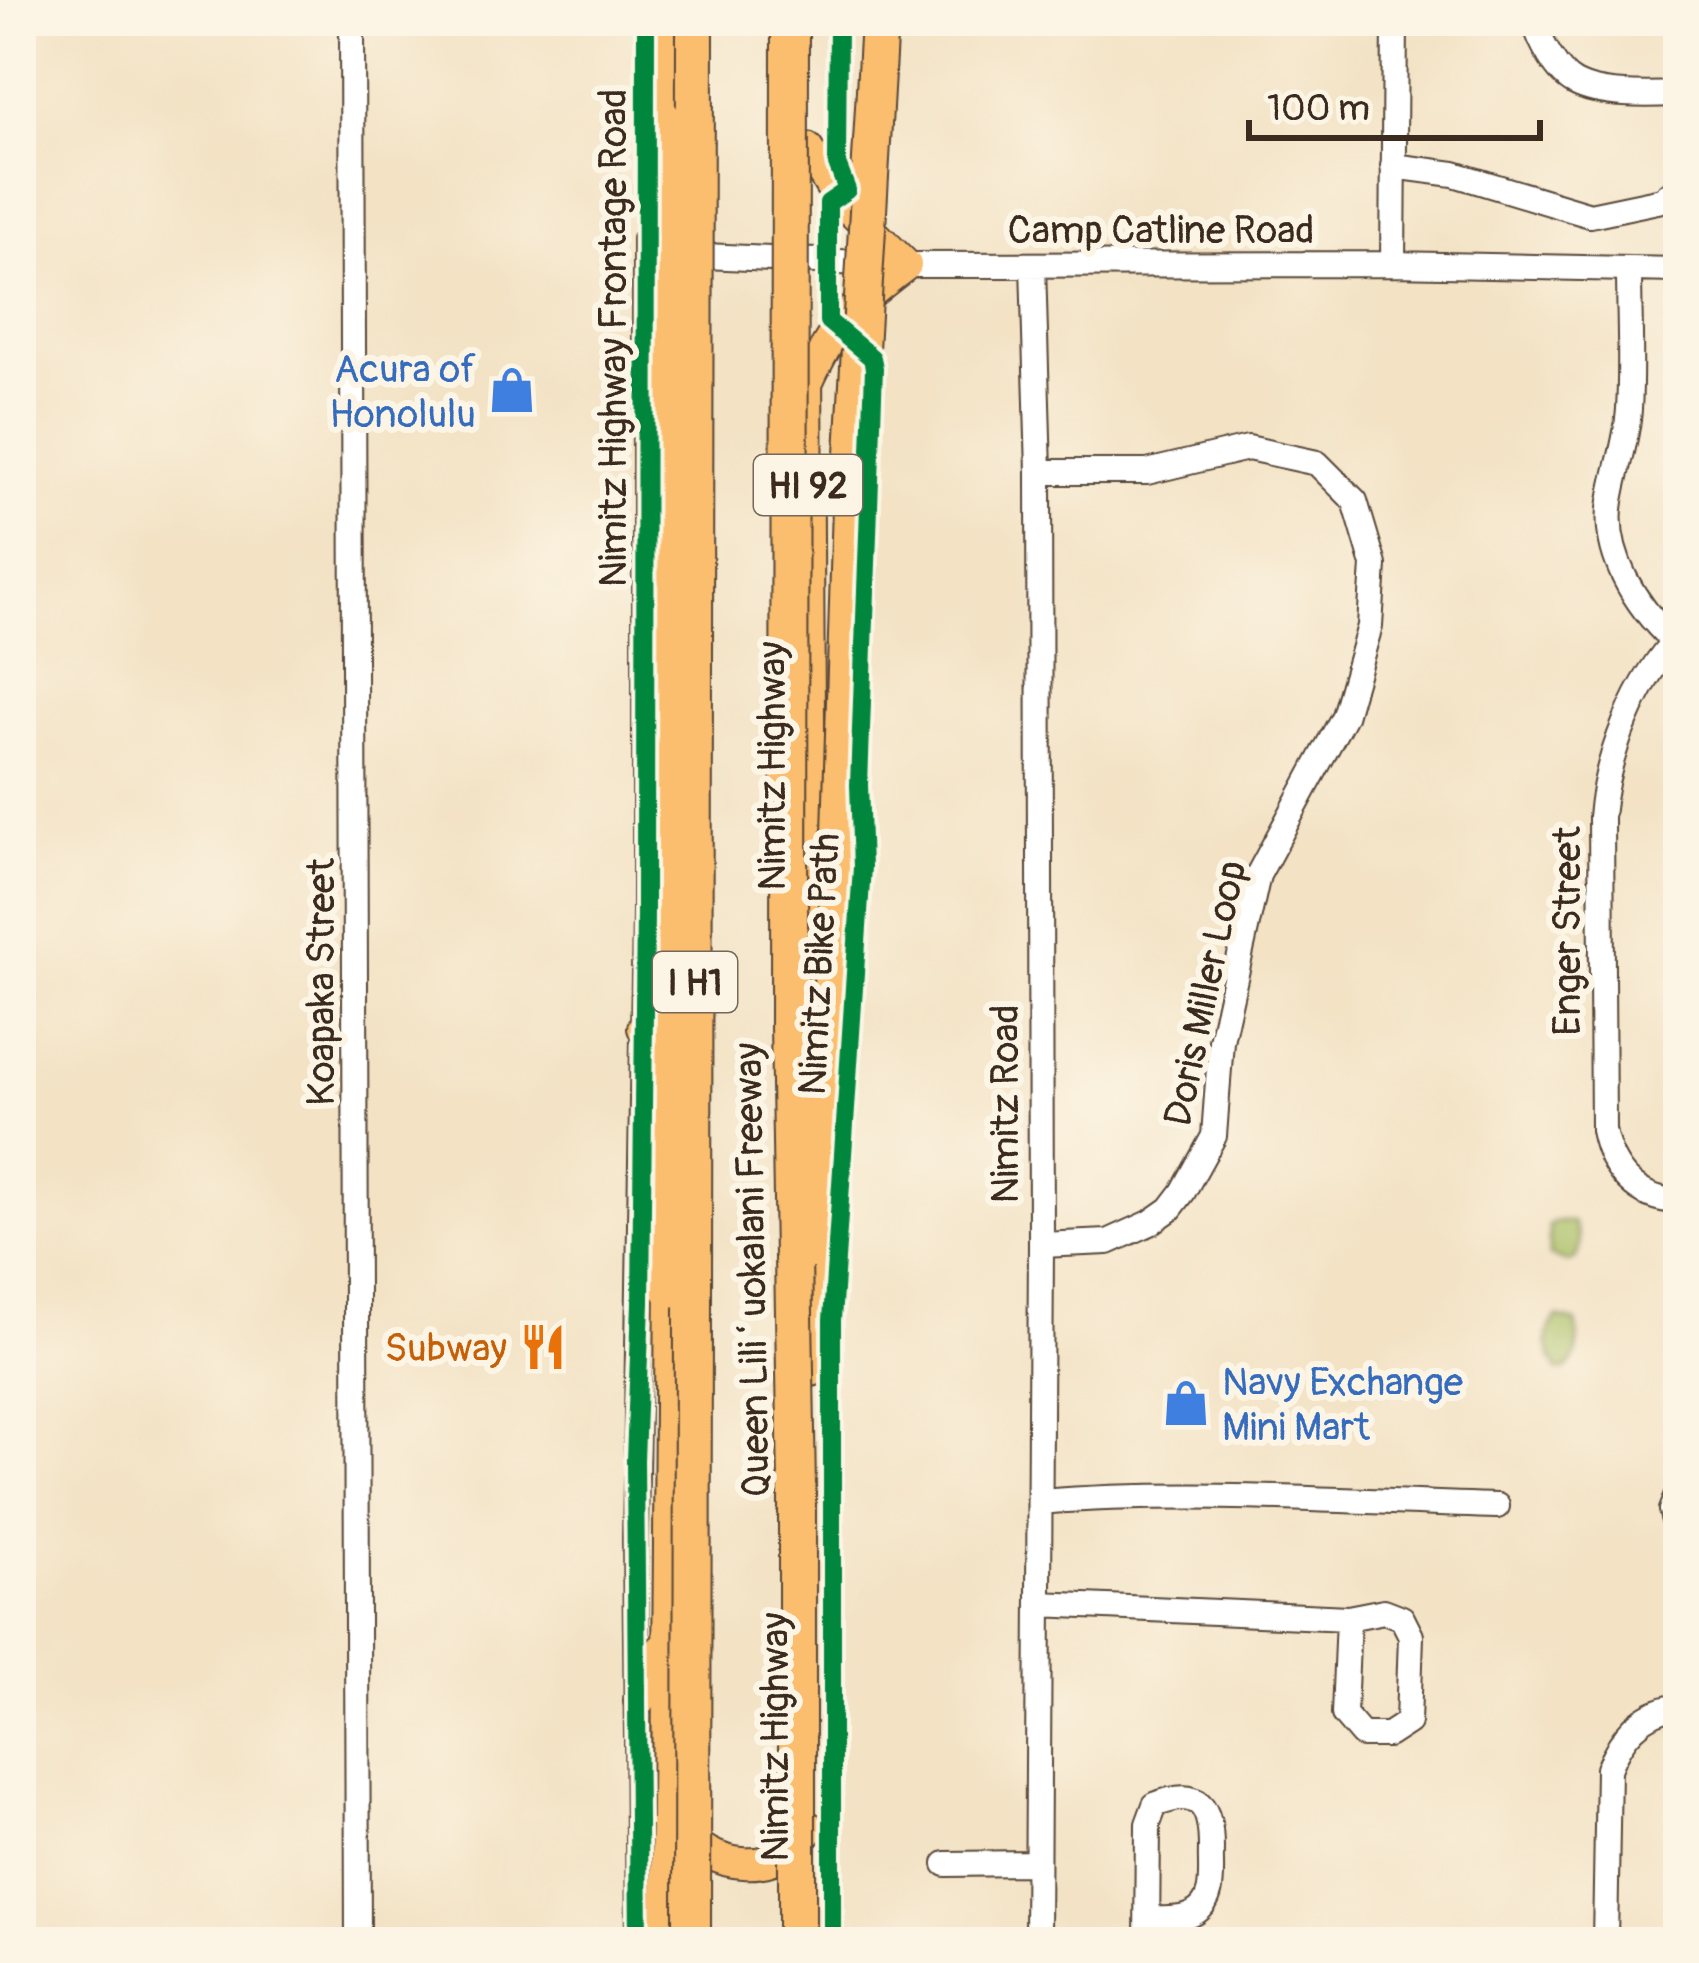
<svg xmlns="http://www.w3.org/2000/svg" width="1699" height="1963" font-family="Pangolin,sans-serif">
<rect width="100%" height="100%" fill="#fcf5e5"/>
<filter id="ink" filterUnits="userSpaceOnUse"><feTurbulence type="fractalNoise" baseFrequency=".00833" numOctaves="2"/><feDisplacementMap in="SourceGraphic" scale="24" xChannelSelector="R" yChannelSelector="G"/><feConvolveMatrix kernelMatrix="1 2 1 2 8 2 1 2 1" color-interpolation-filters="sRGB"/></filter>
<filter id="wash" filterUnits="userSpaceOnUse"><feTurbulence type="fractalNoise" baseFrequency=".004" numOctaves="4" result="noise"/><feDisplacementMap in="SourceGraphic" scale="48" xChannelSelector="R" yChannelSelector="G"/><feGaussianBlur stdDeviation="2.7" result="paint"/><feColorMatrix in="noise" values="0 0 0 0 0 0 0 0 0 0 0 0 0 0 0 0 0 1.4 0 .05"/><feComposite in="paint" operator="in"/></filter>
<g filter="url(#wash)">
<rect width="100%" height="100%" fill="#f3e2c4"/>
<path fill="#a8be62" stroke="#727440" stroke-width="3" d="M1555 1222H1572C1580 1233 1582 1248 1575 1259L1568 1262 1549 1256V1226Z
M1557 1317 1576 1322C1580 1340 1580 1358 1565 1370H1558C1547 1351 1542 1335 1557 1317Z"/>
</g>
<g filter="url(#ink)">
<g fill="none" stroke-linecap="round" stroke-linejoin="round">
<defs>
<path id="minor" d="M352 21 358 1942
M1534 21C1540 41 1556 73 1575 83 1601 97 1649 95 1678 94
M1393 166 1454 174 1590 215 1662 200 1678 187
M682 255 906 265 1393 264 1678 270
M1393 264 1395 21
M1033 265 1039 472 1041 1245 1037 1942
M1629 269C1629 315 1632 363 1629 409 1627 442 1616 470 1611 501 1602 554 1636 606 1673 641
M1039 472H1147L1248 448 1317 463 1355 501 1374 565 1370 626 1344 716 1258 875 1221 1041 1214 1136 1183 1192 1170 1209 1150 1223 1108 1242 1041 1245
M1678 637C1636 680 1606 757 1601 817L1603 1130C1611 1170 1636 1200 1678 1201
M1678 1493 1671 1510 1678 1534
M1040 1502C1192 1490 1345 1501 1497 1506
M1040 1604 1348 1618 1384 1611 1402 1618 1411 1636 1408 1722 1388 1735H1362L1344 1714 1348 1618
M946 1864 1036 1863
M639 1942 635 1538 645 911V239
M1147 1942 1148 1824 1155 1805C1200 1787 1211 1806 1211 1849 1210 1871 1216 1899 1196 1912 1182 1921 1165 1919 1149 1919
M1605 1942 1608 1769C1621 1736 1641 1712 1678 1706"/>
<path id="major" d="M807 148 837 197 906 265C852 306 835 322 807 384
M807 363 811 1065
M643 1028 669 984
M812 1227V1371
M639 1701 662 1649
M681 1826C707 1872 784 1879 809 1827
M666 1942 671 1269"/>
<path id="highway" d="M659 21 661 116"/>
</defs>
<use href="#minor" stroke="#574637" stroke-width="28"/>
<use href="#major" stroke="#574637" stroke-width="34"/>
<use href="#highway" stroke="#574637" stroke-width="40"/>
<use href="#minor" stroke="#fff" stroke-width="24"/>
<use href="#major" stroke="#fbbd6e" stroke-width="30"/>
<use href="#highway" stroke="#fbbd6e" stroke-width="36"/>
<defs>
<path id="highway-bridge" d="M790 21 789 1026 797 1487V1942
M661 116 670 1289
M814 1250 840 865 851 505 879 21
M692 1942 695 21"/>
</defs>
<use href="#highway-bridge" stroke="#574637" stroke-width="40" stroke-linecap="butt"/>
<use href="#highway-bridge" stroke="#fbbd6e" stroke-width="36"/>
<defs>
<path id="cycleway" d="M639 1942 635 1460 641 1303 645 911 646 21
M832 1942V1320L862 867 859 785 874 368 872 358 828 321V203L847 190 837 164 838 21"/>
</defs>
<use href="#cycleway" stroke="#fcf5e5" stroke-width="26"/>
<use href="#cycleway" stroke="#00873e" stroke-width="18"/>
</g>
</g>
<defs>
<symbol id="shop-bare" viewBox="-9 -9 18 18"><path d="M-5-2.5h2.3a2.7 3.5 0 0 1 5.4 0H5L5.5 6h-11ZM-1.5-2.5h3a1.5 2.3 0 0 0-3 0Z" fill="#3f7fe0" stroke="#fcf5e5" stroke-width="2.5" paint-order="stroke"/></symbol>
<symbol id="restaurant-bare" viewBox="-9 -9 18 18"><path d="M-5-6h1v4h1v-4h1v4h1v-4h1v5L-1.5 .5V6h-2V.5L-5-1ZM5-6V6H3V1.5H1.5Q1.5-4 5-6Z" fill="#e8710a" stroke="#fcf5e5" stroke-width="2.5" paint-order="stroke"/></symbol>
</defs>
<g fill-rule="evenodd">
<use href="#shop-bare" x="479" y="357" width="66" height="66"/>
<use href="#restaurant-bare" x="510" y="1314" width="66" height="66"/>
<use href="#shop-bare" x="1153" y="1370" width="66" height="66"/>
</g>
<g text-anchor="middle" stroke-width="12" stroke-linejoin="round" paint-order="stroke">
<g fill="#fcf5e5" stroke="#75675a" stroke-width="3">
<rect x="754" y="455" width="108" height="60" rx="9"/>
<rect x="653" y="952" width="84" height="60" rx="9"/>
</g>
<g font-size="36" font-weight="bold" fill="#3b2a1e">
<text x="808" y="498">HI 92</text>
<text x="695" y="995">I H1</text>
</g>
<g font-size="39" fill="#3b2a1e" stroke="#fcf5e5">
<text x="1161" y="243">Camp Catline Road</text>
<text transform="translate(612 338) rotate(-90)" y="14">Nimitz Highway Frontage Road</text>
<text transform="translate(771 766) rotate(-90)" y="14">Nimitz Highway</text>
<text transform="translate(1566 931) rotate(-90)" y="14">Enger Street</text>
<text transform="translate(818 964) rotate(-87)" y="14">Nimitz Bike Path</text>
<text transform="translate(320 982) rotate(-90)" y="14">Koapaka Street</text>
<text transform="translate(1204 993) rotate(-78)" y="14">Doris Miller Loop</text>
<text transform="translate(1004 1104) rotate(-90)" y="14">Nimitz Road</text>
<text transform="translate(751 1270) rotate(-91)" y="14">Queen Liliʻuokalani Freeway</text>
<text transform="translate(774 1737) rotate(-90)" y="14">Nimitz Highway</text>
</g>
<g font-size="39" fill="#366cbe" stroke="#fcf5e5" text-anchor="end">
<text x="476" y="382">Acura of<tspan x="476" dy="45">Honolulu</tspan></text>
<text x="1222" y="1395" text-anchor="start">Navy Exchange<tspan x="1222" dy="45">Mini Mart</tspan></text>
</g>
<g font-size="39" fill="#c56008" stroke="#fcf5e5" text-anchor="end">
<text x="507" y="1361">Subway</text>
</g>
</g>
<rect width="1699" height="1963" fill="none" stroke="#fcf5e5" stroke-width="72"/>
<path d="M1249 120v18h291v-18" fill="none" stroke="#3b2a1e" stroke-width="6"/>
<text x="1267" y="120" font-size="36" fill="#3b2a1e" stroke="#fcf5e5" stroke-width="9" paint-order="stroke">100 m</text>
</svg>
